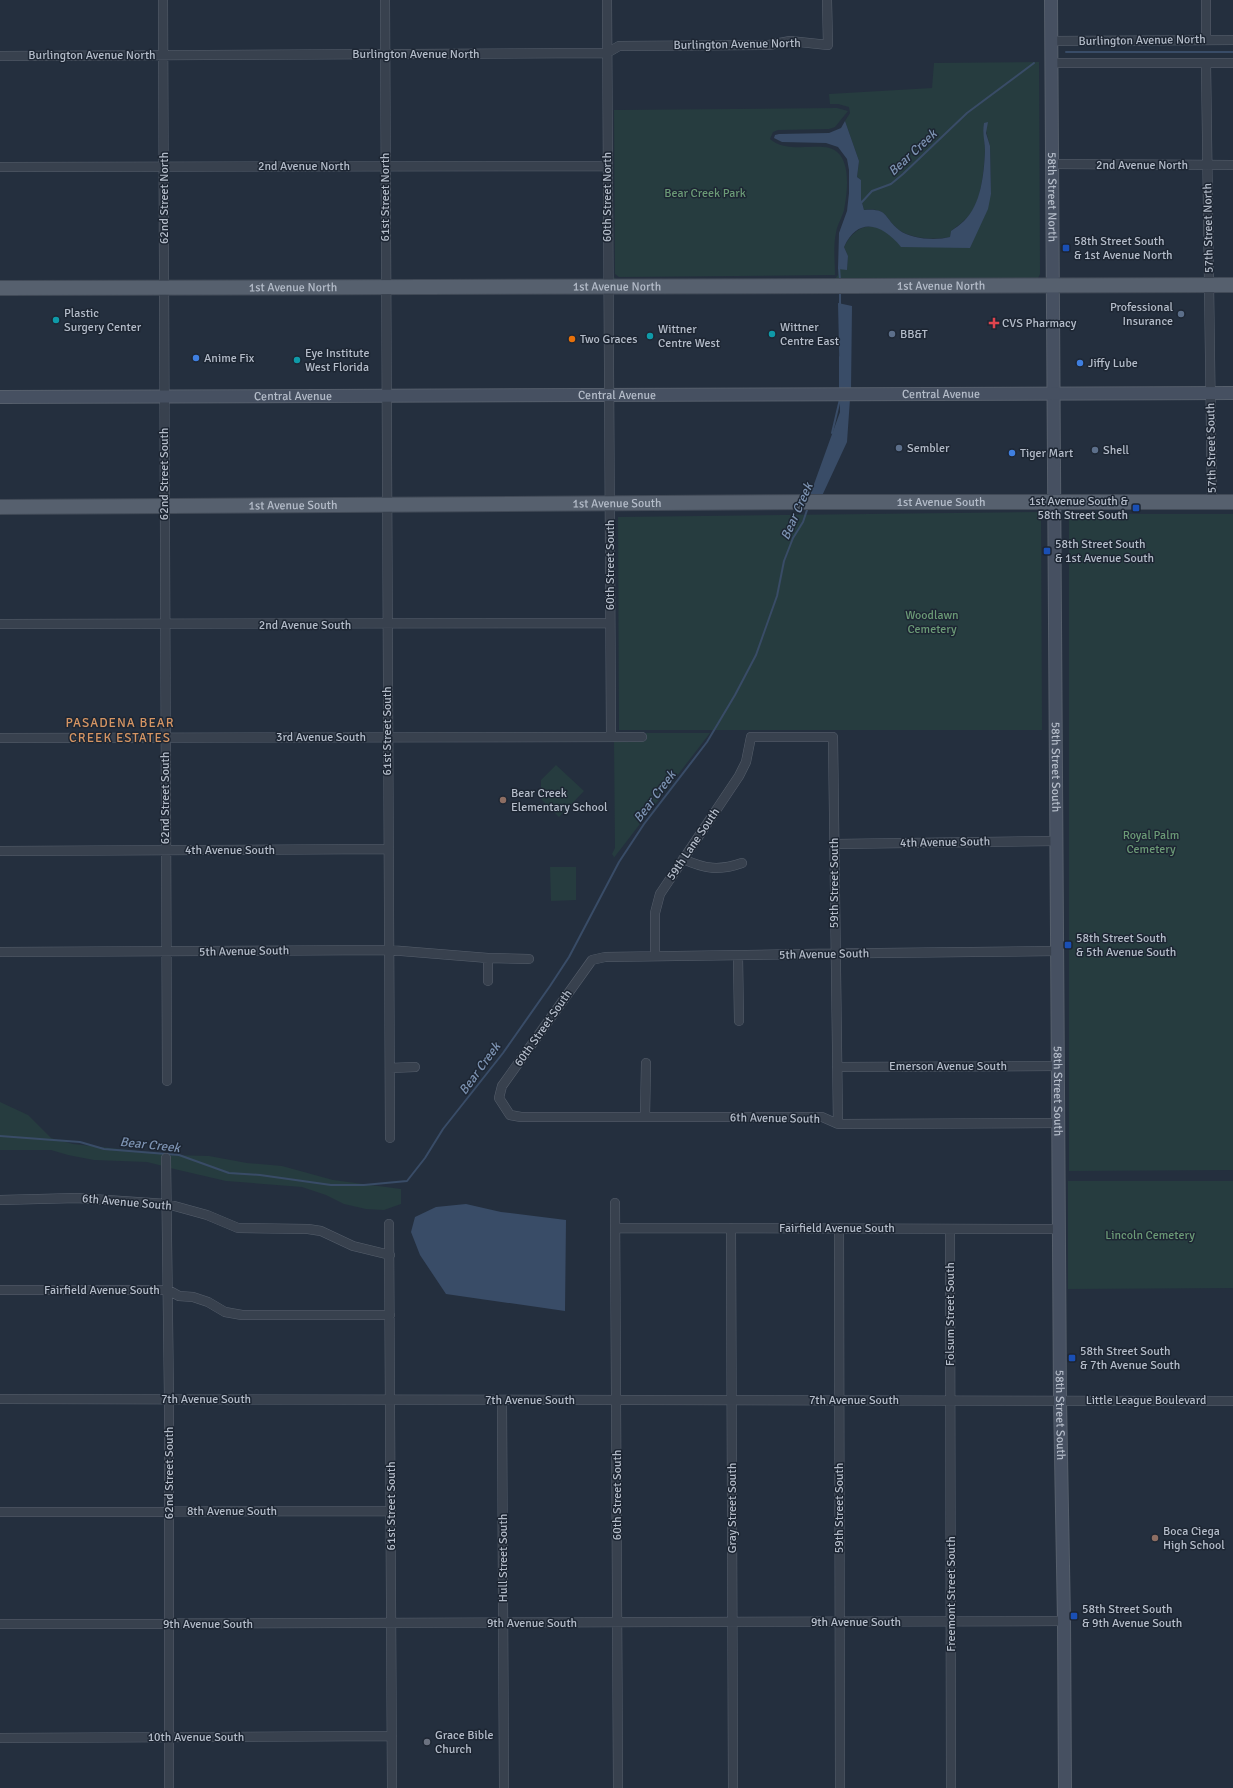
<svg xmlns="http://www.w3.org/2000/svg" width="1233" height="1788" font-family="Signika,sans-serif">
<rect width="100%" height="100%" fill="#242f3e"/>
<path fill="#263c3f" d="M1039 62 1040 274 1037 280 614 282V277L617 280 835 279 838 275V269H847L848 256 844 247C856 223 875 220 894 238L970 248 991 194 990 146 984 123C983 133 985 141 985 151 984 168 982 191 975 206 970 217 960 224 951 231L950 237C935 240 912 239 899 230 884 218 887 207 864 210L861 199V180L857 177 859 161 845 121 850 113 849 107 838 104H830L829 94 932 88 934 63Z
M837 108 848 111 835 127 829 129 778 130 773 132 770 139C783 151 807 146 823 147 853 148 848 189 844 210 842 218 837 225 836 233 833 245 835 263 835 275L619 277 615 274 614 110Z
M1041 512 1042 730H619L618 517Z
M1069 514H1233V1170L1069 1171Z
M646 733H710L613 859 614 857 612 854 615 848 614 741H646Z
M556 765 584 791 559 817 541 799V780Z
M550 867H576V900L551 901Z
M0 1102 28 1115 51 1138 73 1144 166 1154H163V1166L147 1162 94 1160 68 1155 51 1150H0Z
M170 1155 209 1156 247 1163 282 1166 333 1180 401 1189V1204L384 1210 366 1209 344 1204 326 1195 302 1187 226 1181 170 1168Z
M1068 1181H1233V1288L1068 1289Z"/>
<path fill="#394c67" d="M845 121 859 161 857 177 861 180V199L864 210C889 208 883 217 899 230 911 239 935 241 950 237L951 231C955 228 960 225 964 221 981 205 984 174 985 151 985 141 982 134 984 123L988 122 986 133 990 146 991 194 988 209 970 248 901 247C883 225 859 215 844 247L848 256 847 270 838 269 839 233 847 211 849 193V170L847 159 838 147 826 143 782 142 774 138 775 135 779 134 829 133 841 128Z
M838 303 852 306 851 390H840Z
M840 399H850L847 442 821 498H809L840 412Z
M466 1204 501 1212 566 1220 565 1311 446 1294 420 1255 411 1232 415 1217 436 1207Z"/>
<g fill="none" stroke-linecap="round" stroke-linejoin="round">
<path stroke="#394c67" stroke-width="2" d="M1066 52H1233
M861 203 872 191 891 184 903 174 967 113 1034 63
M839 267 840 280
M840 291V304
M840 390V357
M832 433 840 399
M0 1136 80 1142 104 1149 179 1155 229 1173 260 1175 331 1185H364L407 1181 425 1158 443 1129 503 1053 550 986 569 957 619 862 644 824 707 742 735 695 756 655 777 596 784 561 793 538 803 522 808 507"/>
<defs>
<path id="street" d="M163 0 167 1081
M385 0 390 1138
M607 0 611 736
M1206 0V40
M1051 41 1233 40
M0 56 607 53 619 46 769 45 790 41 828 45 827 0
M1051 63H1233
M1206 63 1212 503
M1052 164 1233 165
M0 167 607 166
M0 624 610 623
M0 738 642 737
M835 844 1056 841
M0 851 388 849
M683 859C705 869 719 871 742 863
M1057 951C906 952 756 955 605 957L592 960 502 1086 499 1098 510 1115 521 1117H822L838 1124 1058 1123
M0 952 389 950 488 958 529 959
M655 956V913L660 894 739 776 746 762 751 737H833L838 1124
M738 956 739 1021
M488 958V981
M837 1067 1058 1066
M390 1068 415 1067
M645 1117 646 1063
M166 1158 169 1399V1788
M0 1200 77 1198 167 1204 207 1215 238 1228 308 1229 321 1231 353 1246 390 1255
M615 1203 618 1788
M389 1224 392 1788
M616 1228 1059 1229
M731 1228 733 1788
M839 1228 840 1788
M950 1229 951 1788
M0 1290H168L179 1296 193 1297 208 1302 225 1312 242 1315H390
M0 1399 1233 1401
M502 1401 504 1788
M0 1512 391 1511
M0 1624 1064 1621
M0 1738 392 1736"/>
<g id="secondary">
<path id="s1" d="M1051 0 1060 1400 1064 1621 1065 1788"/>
<path id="s2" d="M0 397 1233 393"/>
</g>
<g id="primary">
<path id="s3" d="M0 288 1233 285"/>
<path id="s4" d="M0 507 819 502H1233"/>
</g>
</defs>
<use href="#street" stroke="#565f6c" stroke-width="10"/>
<use href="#secondary" stroke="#565f6c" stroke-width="14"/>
<use href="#primary" stroke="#414a57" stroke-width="16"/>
<use href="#street" stroke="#38414e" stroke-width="9"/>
<use href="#secondary" stroke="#465061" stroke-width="12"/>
<use href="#primary" stroke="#56606e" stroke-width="14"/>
</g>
<g fill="#1a4fb4" stroke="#1d2633" stroke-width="1.5">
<rect x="1062" y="244" width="8" height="8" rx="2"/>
<rect x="1132" y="504" width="8" height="8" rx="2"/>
<rect x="1043" y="547" width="8" height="8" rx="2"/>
<rect x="1064" y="941" width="8" height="8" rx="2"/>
<rect x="1068" y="1354" width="8" height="8" rx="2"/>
<rect x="1070" y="1612" width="8" height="8" rx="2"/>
</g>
<g fill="#5c6f8a" stroke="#1d2633" stroke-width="1.5">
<circle cx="1181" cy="314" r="4"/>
<circle cx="892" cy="334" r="4"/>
<circle cx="899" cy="448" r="4"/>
<circle cx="1095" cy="450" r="4"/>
</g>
<g fill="#0f9aa8" stroke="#1d2633" stroke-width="1.5">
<circle cx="56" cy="320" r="4"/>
<circle cx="772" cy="334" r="4"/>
<circle cx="650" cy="336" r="4"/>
<circle cx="297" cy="360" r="4"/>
</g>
<path fill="#e0444e" stroke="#1d2633" stroke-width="1.5" d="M992 317h4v4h4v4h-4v4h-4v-4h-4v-4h4z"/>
<circle fill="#e8710a" stroke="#1d2633" stroke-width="1.5" cx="572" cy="339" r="4"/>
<g fill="#3f7fe0" stroke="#1d2633" stroke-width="1.5">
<circle cx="196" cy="358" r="4"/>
<circle cx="1080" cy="363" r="4"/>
<circle cx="1012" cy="453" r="4"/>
</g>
<g fill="#8d6e63" stroke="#1d2633" stroke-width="1.5">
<circle cx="503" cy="800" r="4"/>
<circle cx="1155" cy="1538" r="4"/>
</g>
<circle fill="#6b7280" stroke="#1d2633" stroke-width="1.5" cx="427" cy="1742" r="4"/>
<g text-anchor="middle" stroke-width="3" stroke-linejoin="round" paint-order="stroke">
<g font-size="12" fill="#b4bcc9" stroke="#1d2633">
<text transform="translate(1142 40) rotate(-1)" y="4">Burlington Avenue North</text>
<text transform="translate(737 44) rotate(-1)" y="4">Burlington Avenue North</text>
<text x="416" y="58">Burlington Avenue North</text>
<text x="92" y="59">Burlington Avenue North</text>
<text x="1142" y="169">2nd Avenue North</text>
<text x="304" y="170">2nd Avenue North</text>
<text transform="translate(385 197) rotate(-90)" y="4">61st Street North</text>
<text transform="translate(607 197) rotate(-90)" y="4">60th Street North</text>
<text dy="4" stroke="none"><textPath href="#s1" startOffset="197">58th Street North</textPath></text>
<text transform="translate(164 198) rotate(-90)" y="4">62nd Street North</text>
<text transform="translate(1208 228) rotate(-91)" y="4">57th Street North</text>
<text dy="4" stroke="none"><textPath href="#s3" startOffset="941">1st Avenue North</textPath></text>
<text dy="4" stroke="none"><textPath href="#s3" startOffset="293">1st Avenue North</textPath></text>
<text dy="4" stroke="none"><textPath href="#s3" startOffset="617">1st Avenue North</textPath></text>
<text dy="4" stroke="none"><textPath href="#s2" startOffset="617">Central Avenue</textPath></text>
<text dy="4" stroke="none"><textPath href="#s2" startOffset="941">Central Avenue</textPath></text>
<text dy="4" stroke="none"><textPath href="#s2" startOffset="293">Central Avenue</textPath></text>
<text transform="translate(1211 448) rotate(-91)" y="4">57th Street South</text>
<text transform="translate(164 474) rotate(-90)" y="4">62nd Street South</text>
<text dy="4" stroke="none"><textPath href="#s4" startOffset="941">1st Avenue South</textPath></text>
<text dy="4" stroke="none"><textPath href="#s4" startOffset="617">1st Avenue South</textPath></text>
<text dy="4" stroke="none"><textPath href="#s4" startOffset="293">1st Avenue South</textPath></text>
<text transform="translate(610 565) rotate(-90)" y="4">60th Street South</text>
<text x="305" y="629">2nd Avenue South</text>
<text transform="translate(387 731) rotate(-90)" y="4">61st Street South</text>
<text x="321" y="741">3rd Avenue South</text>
<text dy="4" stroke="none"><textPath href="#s1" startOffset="767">58th Street South</textPath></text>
<text transform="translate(165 798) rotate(-90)" y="4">62nd Street South</text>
<text transform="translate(945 842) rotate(-1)" y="4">4th Avenue South</text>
<text transform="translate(693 844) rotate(-56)" y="4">59th Lane South</text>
<text x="230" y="854">4th Avenue South</text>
<text transform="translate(834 883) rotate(-90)" y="4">59th Street South</text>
<text transform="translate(244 951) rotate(-1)" y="4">5th Avenue South</text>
<text transform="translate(824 954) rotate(-1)" y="4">5th Avenue South</text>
<text transform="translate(543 1028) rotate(-55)" y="4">60th Street South</text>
<text x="948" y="1070">Emerson Avenue South</text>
<text dy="4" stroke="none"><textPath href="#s1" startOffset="1091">58th Street South</textPath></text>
<text transform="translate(775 1118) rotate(1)" y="4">6th Avenue South</text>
<text transform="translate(127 1202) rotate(5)" y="4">6th Avenue South</text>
<text x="837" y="1232">Fairfield Avenue South</text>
<text x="102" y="1294">Fairfield Avenue South</text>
<text transform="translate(950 1314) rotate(-90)" y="4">Folsum Street South</text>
<text x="206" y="1403">7th Avenue South</text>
<text x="530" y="1404">7th Avenue South</text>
<text x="854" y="1404">7th Avenue South</text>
<text x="1146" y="1404">Little League Boulevard</text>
<text dy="4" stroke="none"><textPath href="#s1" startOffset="1415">58th Street South</textPath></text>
<text transform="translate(169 1473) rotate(-90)" y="4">62nd Street South</text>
<text transform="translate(617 1495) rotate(-90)" y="4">60th Street South</text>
<text transform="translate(391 1506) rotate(-90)" y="4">61st Street South</text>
<text transform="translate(732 1508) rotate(-90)" y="4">Gray Street South</text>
<text transform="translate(839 1508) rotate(-90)" y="4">59th Street South</text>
<text x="232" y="1515">8th Avenue South</text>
<text transform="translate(503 1558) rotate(-90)" y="4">Hull Street South</text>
<text transform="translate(951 1594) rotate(-90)" y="4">Freemont Street South</text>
<text x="856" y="1626">9th Avenue South</text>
<text x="532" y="1627">9th Avenue South</text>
<text x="208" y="1628">9th Avenue South</text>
<text x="196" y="1741">10th Avenue South</text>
</g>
<g font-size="12" fill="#6b9a76" stroke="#1d2633">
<text x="705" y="197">Bear Creek Park</text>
<text x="932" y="619">Woodlawn<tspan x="932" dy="14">Cemetery</tspan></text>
<text x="1151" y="839">Royal Palm<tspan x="1151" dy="14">Cemetery</tspan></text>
<text x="1150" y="1239">Lincoln Cemetery</text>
</g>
<g font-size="12" fill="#b4bcc9" stroke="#1d2633" text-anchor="start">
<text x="1074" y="245">58th Street South<tspan x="1074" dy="14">&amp; 1st Avenue North</tspan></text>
<text x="1173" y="311" text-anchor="end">Professional<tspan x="1173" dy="14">Insurance</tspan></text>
<text x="64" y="317">Plastic<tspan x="64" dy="14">Surgery Center</tspan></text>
<text x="1002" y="327">CVS Pharmacy</text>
<text x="780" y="331">Wittner<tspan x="780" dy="14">Centre East</tspan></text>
<text x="658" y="333">Wittner<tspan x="658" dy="14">Centre West</tspan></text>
<text x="900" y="338">BB&amp;T</text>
<text x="580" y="343">Two Graces</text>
<text x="305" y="357">Eye Institute<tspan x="305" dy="14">West Florida</tspan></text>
<text x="204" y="362">Anime Fix</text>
<text x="1088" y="367">Jiffy Lube</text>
<text x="907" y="452">Sembler</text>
<text x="1103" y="454">Shell</text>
<text x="1020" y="457">Tiger Mart</text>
<text x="1128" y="505" text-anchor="end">1st Avenue South &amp;<tspan x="1128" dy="14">58th Street South</tspan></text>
<text x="1055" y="548">58th Street South<tspan x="1055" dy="14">&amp; 1st Avenue South</tspan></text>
<text x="511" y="797">Bear Creek<tspan x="511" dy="14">Elementary School</tspan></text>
<text x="1076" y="942">58th Street South<tspan x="1076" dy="14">&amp; 5th Avenue South</tspan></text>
<text x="1080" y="1355">58th Street South<tspan x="1080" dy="14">&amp; 7th Avenue South</tspan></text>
<text x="1163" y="1535">Boca Ciega<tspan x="1163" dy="14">High School</tspan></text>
<text x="1082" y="1613">58th Street South<tspan x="1082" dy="14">&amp; 9th Avenue South</tspan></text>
<text x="435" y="1739">Grace Bible<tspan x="435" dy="14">Church</tspan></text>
</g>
<g font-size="13" font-style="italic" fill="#7c92b1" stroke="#1d2633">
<text transform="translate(912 152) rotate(-43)" y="5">Bear Creek</text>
<text transform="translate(796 511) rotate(-66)" y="5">Bear Creek</text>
<text transform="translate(654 796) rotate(-53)" y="5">Bear Creek</text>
<text transform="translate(479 1068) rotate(-54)" y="5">Bear Creek</text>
<text transform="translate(150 1144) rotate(6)" y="5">Bear Creek</text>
</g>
<g font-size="13" letter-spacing="1" fill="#d59563" stroke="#1d2633">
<text x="120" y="727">PASADENA BEAR<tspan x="120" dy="15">CREEK ESTATES</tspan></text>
</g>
</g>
</svg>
